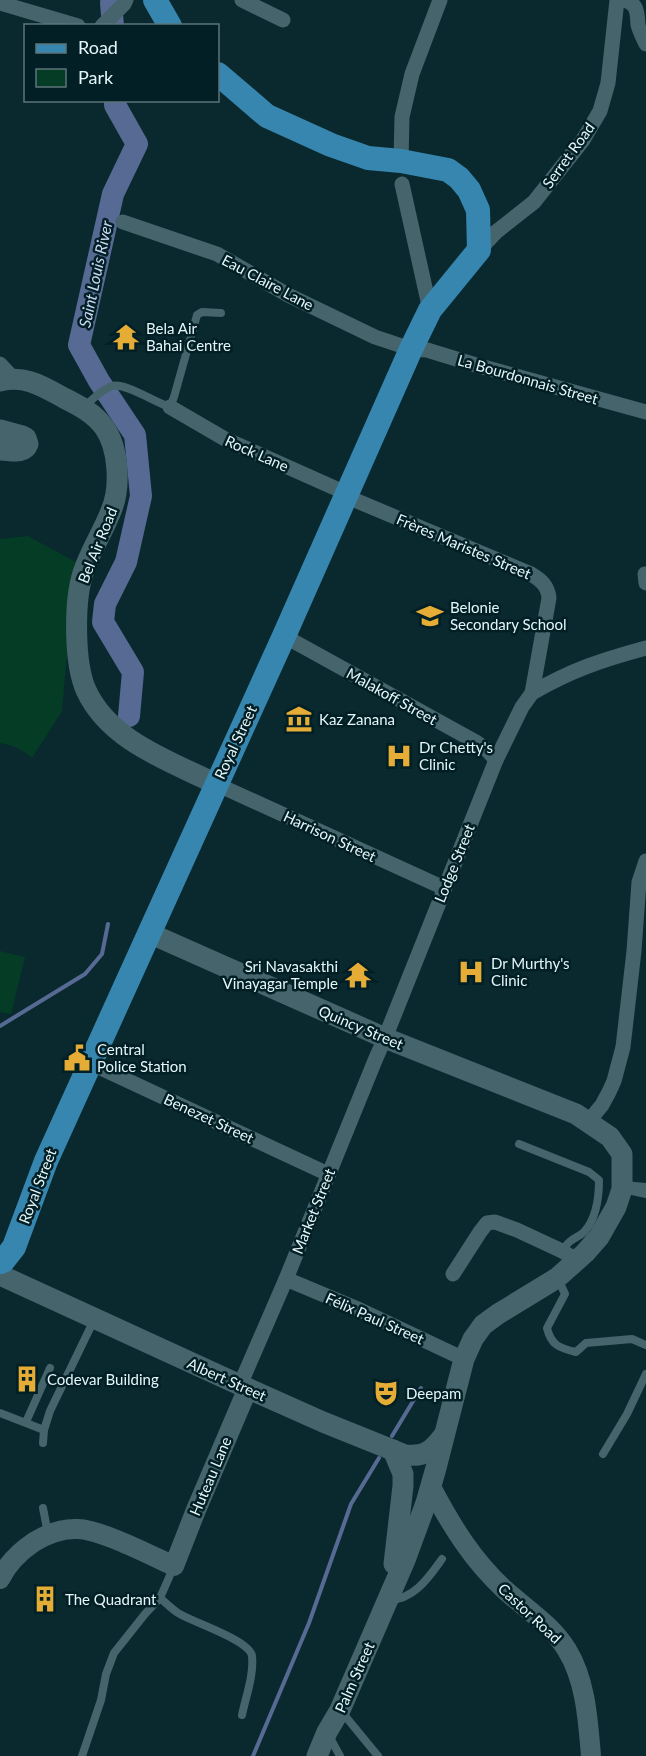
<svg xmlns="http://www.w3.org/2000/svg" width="646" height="1756" font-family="Lato,sans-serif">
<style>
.green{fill:#043c26}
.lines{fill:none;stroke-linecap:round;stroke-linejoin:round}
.stream{stroke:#576a93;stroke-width:4}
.river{stroke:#576a93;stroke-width:22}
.service{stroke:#45646b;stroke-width:8}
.minor{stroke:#45646b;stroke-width:15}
.tertiary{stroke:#45646b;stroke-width:20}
.secondary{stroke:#45646b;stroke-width:21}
.primary{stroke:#3786af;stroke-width:24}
.labels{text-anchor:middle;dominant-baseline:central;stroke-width:5;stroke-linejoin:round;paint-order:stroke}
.street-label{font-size:15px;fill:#e5f6f9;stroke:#011f25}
.poi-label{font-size:15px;fill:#e5f6f9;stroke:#011f25;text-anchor:start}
.water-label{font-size:16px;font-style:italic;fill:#cbd8f3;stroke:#011f25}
</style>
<rect width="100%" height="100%" fill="#0a292f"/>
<!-- green -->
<g class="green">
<path d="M 28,536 L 81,565 L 66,664 L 62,711 L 32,758 C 25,751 10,744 0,743 L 0,539 Z"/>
<path d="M 0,951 L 25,957 L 11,1014 L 0,1012 Z"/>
</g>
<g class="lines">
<!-- stream -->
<g class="stream">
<path d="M 0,1026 L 85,974 L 102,954 L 108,924"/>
<path d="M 392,1436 L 421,1388"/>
<path d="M 253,1756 L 309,1623 L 351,1504 L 379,1458"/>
</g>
<!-- river -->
<g class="river">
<path d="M 112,0 L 111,3 L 113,26"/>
<path d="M 115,100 L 115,105 L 137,144 L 113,194 L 79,345 L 99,381 L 135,435 L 141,496 L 126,562 L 105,604 L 103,622 L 133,672 L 129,716"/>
</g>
<!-- service -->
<g class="service">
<path d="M 85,406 C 93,399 102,389 112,386 C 124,382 156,403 170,407 L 174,397 L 197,315 L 202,312 L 221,313"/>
<path d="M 519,1144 L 589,1172 L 599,1180 C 599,1197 596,1219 584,1232 C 580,1236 576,1237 572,1240 C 568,1242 565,1247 562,1251"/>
<path d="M 624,1185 L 646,1187"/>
<path d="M 623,1189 L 646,1194"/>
<path d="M 558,1279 L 565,1294 L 547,1328 C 551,1345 559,1348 576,1352 L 586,1343 L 632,1339 L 646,1345"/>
<path d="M 0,1413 L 44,1430"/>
<path d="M 26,1422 L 50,1368"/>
<path d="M 43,1443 L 44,1430 L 50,1411 L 94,1320"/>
<path d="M 603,1454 L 627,1414 L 646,1374"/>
<path d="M 43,1508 L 48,1534"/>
<path d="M 160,1598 C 166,1603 172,1609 178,1613 C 192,1622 250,1640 252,1656 C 254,1675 246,1696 242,1715"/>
<path d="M 389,1600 C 414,1600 429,1577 442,1559"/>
<path d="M 341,1711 L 378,1756"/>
<path d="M 329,1736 L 340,1756"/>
<path d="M 82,1756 L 101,1700 L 106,1674 L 114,1653 L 145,1614 L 160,1598 L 174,1566"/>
</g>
<!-- minor -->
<g class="minor">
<path d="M 242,0 L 283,20"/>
<path d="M 624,0 C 638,4 637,12 638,25 C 640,32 643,38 646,44"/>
<path d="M 0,3 L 78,26"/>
<path d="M 102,26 L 124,4 L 126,0"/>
<path d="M 401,161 L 402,117 L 412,74 L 440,0"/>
<path d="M 402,184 L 430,310"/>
<path d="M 123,222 L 217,254 L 288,295 L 375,337 L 411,349 L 427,350 L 476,365 L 646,412"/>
<path d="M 479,250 L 496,232 L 534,202 L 583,140 L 600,111 L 608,83 L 617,0"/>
<path d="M 0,364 L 13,378"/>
<path d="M 170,407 L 225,439 L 346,493"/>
<path d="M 645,574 L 646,583"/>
<path d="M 284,636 L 476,742 L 488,751 L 496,760"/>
<path d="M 532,693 C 571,670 602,660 646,648"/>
<path d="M 216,784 L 444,888"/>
<path d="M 90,1063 L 328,1174"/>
<path d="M 588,1122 L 602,1105 L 609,1092 L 614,1081 L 623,1047 L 634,951 L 639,882 L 646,861"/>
<path d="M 453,1274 L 480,1232 L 487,1223 L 495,1222 L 517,1230 L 562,1251 L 570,1256 L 575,1262"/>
<path d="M 286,1279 L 360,1310 L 464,1359"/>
<path d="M 240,1385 L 286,1279 L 376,1058 L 385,1038 L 496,760 L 522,707 L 532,693 L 549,598 C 548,586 541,580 531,574 L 345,496"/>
</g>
<!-- tertiary -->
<g class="tertiary">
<path d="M 431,1487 C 451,1525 473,1561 505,1590 C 526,1609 552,1625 567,1650 C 586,1681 588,1721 591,1756"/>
<path d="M 0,1579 C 8,1563 19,1552 34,1542 C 47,1534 62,1528 78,1529 C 102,1530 150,1555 174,1566 L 196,1510 L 248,1388"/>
</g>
<!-- secondary -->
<g class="secondary">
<path d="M 0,381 C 26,375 42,386 64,398 C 78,405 94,413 104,427 C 119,448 121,488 111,511 C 103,532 90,551 83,573 C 74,601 74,663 86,690 C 109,741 170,761 216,784"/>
<path d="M 0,430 L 22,436 L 26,438 L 28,444 C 24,455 10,450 0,450"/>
<path d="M 149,933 L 385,1038 L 576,1114 L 610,1137 L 622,1154 L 622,1189 L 616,1207 L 599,1237 L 585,1253 L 557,1278 L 498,1314 L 483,1325 L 473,1339 L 464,1359 L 436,1468 L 426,1503 L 405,1560 L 340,1710 L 327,1732 L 317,1756"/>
<path d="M 0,1275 L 240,1385 L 323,1422 L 405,1455 C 425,1457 432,1451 444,1435"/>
<path d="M 393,1450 L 403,1474 L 403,1486 L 394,1564"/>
</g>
<!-- primary -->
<g class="primary">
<path d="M 155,0 L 170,26"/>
<path d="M 0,1262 L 3,1261 L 14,1247 L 46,1161 L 284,636 L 411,349 L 430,310 L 479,250 L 478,210 L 469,190 L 459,178 L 448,170 L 401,161 L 368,158 L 331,145 L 267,116 L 218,74"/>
</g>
</g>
<!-- icons -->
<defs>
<g id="temple-bare" transform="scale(2.07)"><path d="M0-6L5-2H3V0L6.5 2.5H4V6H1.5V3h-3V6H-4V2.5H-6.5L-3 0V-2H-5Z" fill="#e5ad35" stroke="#011f25" stroke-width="2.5" paint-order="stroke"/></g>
<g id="school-bare" transform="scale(2.07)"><path d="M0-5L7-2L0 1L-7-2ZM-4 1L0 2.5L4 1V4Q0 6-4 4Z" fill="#e5ad35" stroke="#011f25" stroke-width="2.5" paint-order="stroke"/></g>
<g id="museum-bare" transform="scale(2.07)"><path d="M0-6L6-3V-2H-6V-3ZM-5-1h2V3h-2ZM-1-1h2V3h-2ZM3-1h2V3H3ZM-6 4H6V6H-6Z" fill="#e5ad35" stroke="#011f25" stroke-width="2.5" paint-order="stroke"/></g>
<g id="hospital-bare" transform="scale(2.07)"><path d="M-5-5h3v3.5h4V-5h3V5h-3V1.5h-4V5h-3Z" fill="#e5ad35" stroke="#011f25" stroke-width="2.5" paint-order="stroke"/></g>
<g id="civic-bare" transform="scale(2.07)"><path d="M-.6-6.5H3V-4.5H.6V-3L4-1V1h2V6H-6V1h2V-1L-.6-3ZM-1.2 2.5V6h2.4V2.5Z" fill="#e5ad35" stroke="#011f25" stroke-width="2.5" paint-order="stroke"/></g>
<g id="building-bare" transform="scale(2.07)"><path d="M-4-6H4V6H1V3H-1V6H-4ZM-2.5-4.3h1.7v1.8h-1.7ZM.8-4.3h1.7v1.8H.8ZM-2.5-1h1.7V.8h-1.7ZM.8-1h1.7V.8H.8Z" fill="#e5ad35" stroke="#011f25" stroke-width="2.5" paint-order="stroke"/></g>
<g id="theatre-bare" transform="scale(2.07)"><path d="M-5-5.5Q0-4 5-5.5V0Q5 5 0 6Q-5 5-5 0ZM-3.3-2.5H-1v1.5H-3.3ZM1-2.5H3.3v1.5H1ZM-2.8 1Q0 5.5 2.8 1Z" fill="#e5ad35" stroke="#011f25" stroke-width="2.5" paint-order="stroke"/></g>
</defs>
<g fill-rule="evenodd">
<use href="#temple-bare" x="126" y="337"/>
<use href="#school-bare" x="430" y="616"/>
<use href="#museum-bare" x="299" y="719"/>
<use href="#hospital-bare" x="399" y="756"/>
<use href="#hospital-bare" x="471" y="972"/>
<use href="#temple-bare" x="358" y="975"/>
<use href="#civic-bare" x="77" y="1058"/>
<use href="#building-bare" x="27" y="1379"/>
<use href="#theatre-bare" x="386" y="1393"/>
<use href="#building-bare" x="45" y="1599"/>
</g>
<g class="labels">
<!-- street labels -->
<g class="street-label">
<text transform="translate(568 155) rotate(-54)">Serret Road</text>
<text transform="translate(268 282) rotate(28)">Eau Claire Lane</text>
<text transform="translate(528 379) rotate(16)">La Bourdonnais Street</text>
<text transform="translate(257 453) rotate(24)">Rock Lane</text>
<text transform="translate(97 545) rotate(-68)">Bel Air Road</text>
<text transform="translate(464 546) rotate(23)">Frères Maristes Street</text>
<text transform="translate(392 696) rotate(29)">Malakoff Street</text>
<text transform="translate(235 742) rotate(-65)">Royal Street</text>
<text transform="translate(330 836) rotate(25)">Harrison Street</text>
<text transform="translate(454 863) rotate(-68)">Lodge Street</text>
<text transform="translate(361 1027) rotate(23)">Quincy Street</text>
<text transform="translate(209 1118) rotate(25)">Benezet Street</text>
<text transform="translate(37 1186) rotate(-69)">Royal Street</text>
<text transform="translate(313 1211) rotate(-68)">Market Street</text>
<text transform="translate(375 1318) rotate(24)">Félix Paul Street</text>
<text transform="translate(227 1379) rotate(24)">Albert Street</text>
<text transform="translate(210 1476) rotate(-67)">Huteau Lane</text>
<text transform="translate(530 1613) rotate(43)">Castor Road</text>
<text transform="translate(354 1677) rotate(-66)">Palm Street</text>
</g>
<!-- poi labels -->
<g class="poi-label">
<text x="146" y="328">Bela Air<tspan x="146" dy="17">Bahai Centre</tspan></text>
<text x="450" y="607">Belonie<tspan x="450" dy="17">Secondary School</tspan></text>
<text x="319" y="719">Kaz Zanana</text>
<text x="419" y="747">Dr Chetty's<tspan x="419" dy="17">Clinic</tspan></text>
<text x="491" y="963">Dr Murthy's<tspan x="491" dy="17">Clinic</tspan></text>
<text x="338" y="966" text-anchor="end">Sri Navasakthi<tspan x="338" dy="17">Vinayagar Temple</tspan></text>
<text x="97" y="1049">Central<tspan x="97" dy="17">Police Station</tspan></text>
<text x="47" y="1379">Codevar Building</text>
<text x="406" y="1393">Deepam</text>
<text x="65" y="1599">The Quadrant</text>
</g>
<!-- water labels -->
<g class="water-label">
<text transform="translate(95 274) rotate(-78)">Saint Louis River</text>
</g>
</g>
<!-- legend -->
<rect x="24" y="24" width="195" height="78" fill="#011f25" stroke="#5c757a" stroke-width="1.5"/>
<rect x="36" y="44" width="30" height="9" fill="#3786af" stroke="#5c757a" stroke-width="1.5"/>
<text x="78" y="54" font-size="18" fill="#e5f6f9">Road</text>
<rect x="36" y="69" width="30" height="18" fill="#043c26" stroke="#5c757a" stroke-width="1.5"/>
<text x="78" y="84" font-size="18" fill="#e5f6f9">Park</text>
</svg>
